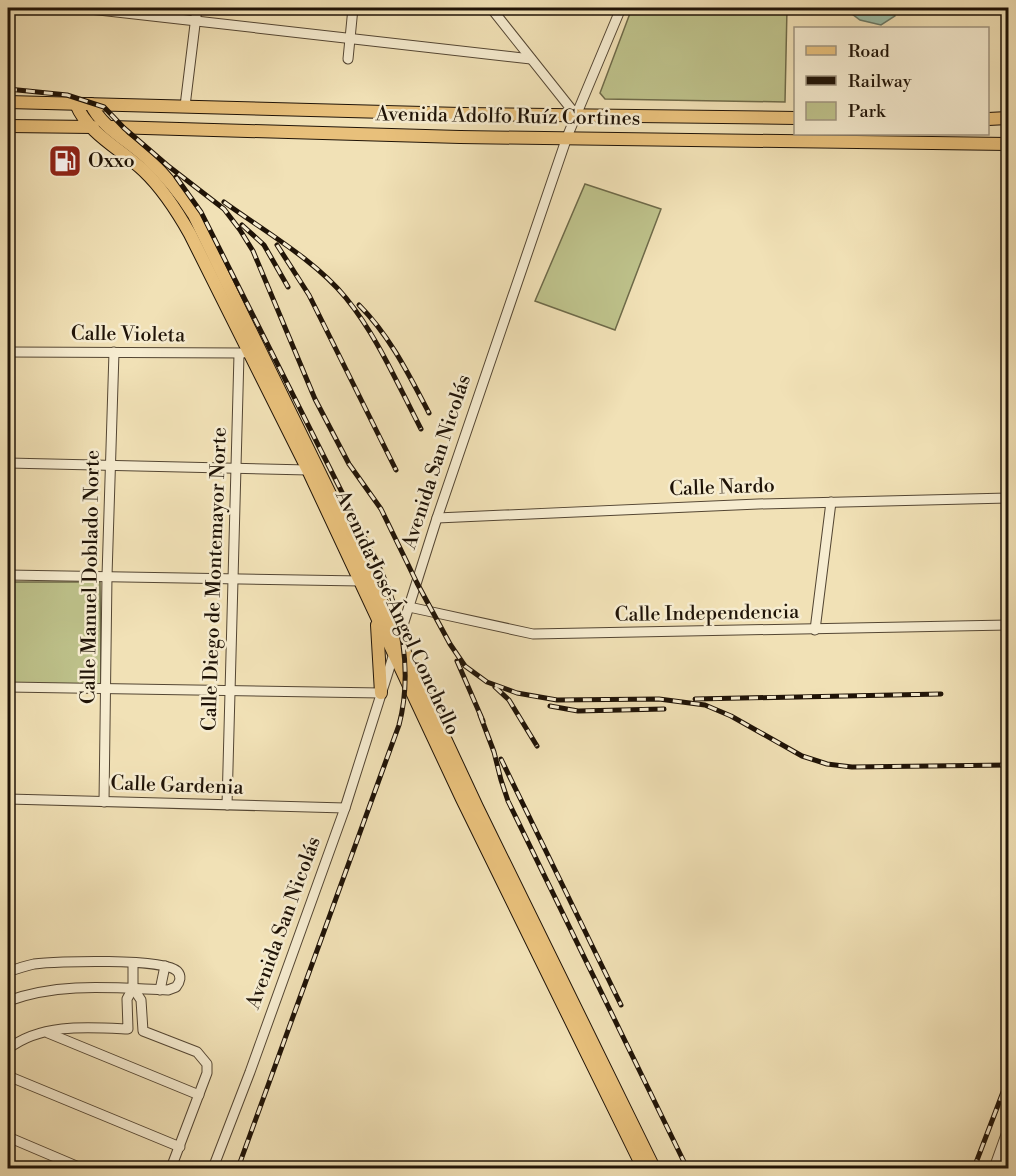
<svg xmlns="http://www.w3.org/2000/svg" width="1016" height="1176" font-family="'Libre Bodoni',serif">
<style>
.green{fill:#bec28b;stroke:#6e6a49;stroke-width:1.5}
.water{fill:#9cbea8;stroke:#6a7a68;stroke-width:1.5}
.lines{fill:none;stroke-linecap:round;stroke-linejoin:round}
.minor-casing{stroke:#544633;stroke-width:11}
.major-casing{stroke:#1f1307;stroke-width:14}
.minor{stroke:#f6ecd0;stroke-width:9}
.major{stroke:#e8c07b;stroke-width:12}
.rail-casing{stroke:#1f1307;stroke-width:5}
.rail{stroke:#f6ecd0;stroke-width:3;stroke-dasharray:9;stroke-linecap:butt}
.labels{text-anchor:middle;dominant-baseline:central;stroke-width:5;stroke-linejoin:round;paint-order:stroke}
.street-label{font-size:20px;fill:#1f1307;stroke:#f6ecd0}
.poi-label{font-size:20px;fill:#1f1307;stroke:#f6ecd0;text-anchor:start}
</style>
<rect width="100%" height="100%" fill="#f1e1b6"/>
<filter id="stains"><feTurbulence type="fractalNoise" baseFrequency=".00333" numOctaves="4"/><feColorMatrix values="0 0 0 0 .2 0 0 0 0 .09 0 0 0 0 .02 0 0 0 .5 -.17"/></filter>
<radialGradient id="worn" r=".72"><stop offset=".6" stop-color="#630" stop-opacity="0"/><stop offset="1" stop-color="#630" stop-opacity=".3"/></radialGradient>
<!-- green -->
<g class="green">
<path d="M 632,8 L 787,8 L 785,102 L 605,99 L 600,93 Z"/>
<path d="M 585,184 L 661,209 L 615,330 L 535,301 Z"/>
<path d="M 8,582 L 100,582 L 101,685 L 8,684 Z"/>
</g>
<!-- water -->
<path class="water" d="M 844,8 L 893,8 L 895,16 L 881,25 L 860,20 Z"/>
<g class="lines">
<!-- minor casing -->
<g class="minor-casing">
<g id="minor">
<path d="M 81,8 L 531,59"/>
<path d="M 491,8 L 576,115"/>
<path d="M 348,59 L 353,8"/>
<path d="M 185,106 L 197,8"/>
<path d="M 8,352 L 243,353"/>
<path d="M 8,463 L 308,470"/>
<path d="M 437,518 L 758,504 L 1008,498"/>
<path d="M 8,575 L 361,581"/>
<path d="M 409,607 L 533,634 L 1008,625"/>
<path d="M 815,630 L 831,502"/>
<path d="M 8,687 L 381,693"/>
<path d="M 8,799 L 345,808"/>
<path d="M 104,802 L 107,576 L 114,352"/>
<path d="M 227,805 L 239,354"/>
<path d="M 133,963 L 133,988"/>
<path d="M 8,972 C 16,969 25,966 34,964 C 55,961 164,958 177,971 C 182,976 180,982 176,987 L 168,990 C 113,988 60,982 8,1001"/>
<path d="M 133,988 L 141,1000 L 143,1031 L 197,1052 L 207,1064 L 207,1073 L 171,1168"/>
<path d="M 160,990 L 165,966"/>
<path d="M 48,1033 L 199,1095"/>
<path d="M 8,1049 C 41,1023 88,1027 128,1029 L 127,999 L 133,988"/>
<path d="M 8,1076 L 180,1147"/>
<path d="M 8,1137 L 81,1168"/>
<path d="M 213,1168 L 250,1072 L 345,808 L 437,518 L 567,137 L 621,8"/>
<path d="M 994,1168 L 1008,1129"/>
</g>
</g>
<!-- major casing -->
<g class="major-casing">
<g id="major">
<path d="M 8,102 L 461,114 L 796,118"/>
<path d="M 76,104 C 88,134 121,149 144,171 C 163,189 177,211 190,234 L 308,470 L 462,799 L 643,1168"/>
<path d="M 91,104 C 101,127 129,141 147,158 C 165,175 181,194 194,215 L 353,541 L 477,807 L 654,1168"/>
<path d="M 988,119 L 1008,118"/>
<path d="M 8,126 L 93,127"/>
<path d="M 111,127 L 460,137 L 1008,144"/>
<path d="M 377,625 L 381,693"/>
</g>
</g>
<!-- minor -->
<use href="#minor" class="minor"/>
<!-- major -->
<use href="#major" class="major"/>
<!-- rail casing -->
<g class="rail-casing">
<g id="rail">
<path d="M 8,89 L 67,95 L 104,107 L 124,128 L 167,165 L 224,209 L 240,230 L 253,251 L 315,399 L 349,464 L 381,509 L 417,583 L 450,644 L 465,666 L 487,682 L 517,693 L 557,700 L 659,699 L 705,705 L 731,716 L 802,756 L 827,764 L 852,767 L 1008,765"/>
<path d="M 176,177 L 201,212 L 378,564 C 402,614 413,671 399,725 L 238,1168"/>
<path d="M 224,202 C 264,231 315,260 346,298 C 377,336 398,385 421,429"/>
<path d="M 242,225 L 264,245 L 288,287"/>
<path d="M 277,245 L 309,295 L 396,470"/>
<path d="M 359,305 C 390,336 409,375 429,413"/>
<path d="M 457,661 L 483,721"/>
<path d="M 495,687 L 509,700 L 537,746"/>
<path d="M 695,699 L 941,694"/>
<path d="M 550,706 L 578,711 L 664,709"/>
<path d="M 480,715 L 494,752 L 501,780 L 508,801 L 687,1168"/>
<path d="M 501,759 L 621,1005"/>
<path d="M 974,1168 L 1008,1079"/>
</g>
</g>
<!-- rail -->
<use href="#rail" class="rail"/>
</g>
<!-- icons -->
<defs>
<g id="fuel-square" transform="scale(1.725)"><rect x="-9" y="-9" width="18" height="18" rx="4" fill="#8f2418" stroke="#f6ecd0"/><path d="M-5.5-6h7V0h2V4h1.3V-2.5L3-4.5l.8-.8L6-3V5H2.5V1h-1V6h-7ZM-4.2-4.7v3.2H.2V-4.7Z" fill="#fff"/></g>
</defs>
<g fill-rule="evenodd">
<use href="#fuel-square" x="65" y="161"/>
</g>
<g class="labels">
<!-- street labels -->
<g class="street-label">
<text transform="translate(508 117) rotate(1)">Avenida Adolfo Ruíz Cortines</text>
<text transform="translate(128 335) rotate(1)">Calle Violeta</text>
<text transform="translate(437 462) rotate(-72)">Avenida San Nicolás</text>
<text transform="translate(722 488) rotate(-2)">Calle Nardo</text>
<text transform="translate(91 577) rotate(-89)">Calle Manuel Doblado Norte</text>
<text transform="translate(215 579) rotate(-88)">Calle Diego de Montemayor Norte</text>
<text transform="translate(397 613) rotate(65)">Avenida José Ángel Conchello</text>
<text transform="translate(707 614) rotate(-1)">Calle Independencia</text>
<text transform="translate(177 786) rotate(2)">Calle Gardenia</text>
<text transform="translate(284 923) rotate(-70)">Avenida San Nicolás</text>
</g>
<!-- poi labels -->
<g class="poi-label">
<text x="88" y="161">Oxxo</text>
</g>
</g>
<!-- margin -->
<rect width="1016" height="1176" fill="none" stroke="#f1e1b6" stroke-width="30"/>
<rect x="9" y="9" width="998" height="1158" fill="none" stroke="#1f1307" stroke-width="3"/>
<rect x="15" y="15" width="986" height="1146" fill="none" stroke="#1f1307" stroke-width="1.5"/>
<!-- legend -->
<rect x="794" y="27" width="195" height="108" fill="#f6ecd0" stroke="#a09580" stroke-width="1.5"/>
<rect x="806" y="46" width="30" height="9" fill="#e8c07b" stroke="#a09580" stroke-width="1.5"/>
<text x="848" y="57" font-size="18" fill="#1f1307">Road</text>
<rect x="806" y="76" width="30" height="9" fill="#1f1307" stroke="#a09580" stroke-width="1.5"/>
<text x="848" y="87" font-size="18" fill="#1f1307">Railway</text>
<rect x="806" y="102" width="30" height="18" fill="#bec28b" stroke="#a09580" stroke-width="1.5"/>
<text x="848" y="117" font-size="18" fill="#1f1307">Park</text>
<rect width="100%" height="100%" filter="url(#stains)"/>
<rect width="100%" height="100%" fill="url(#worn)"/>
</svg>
